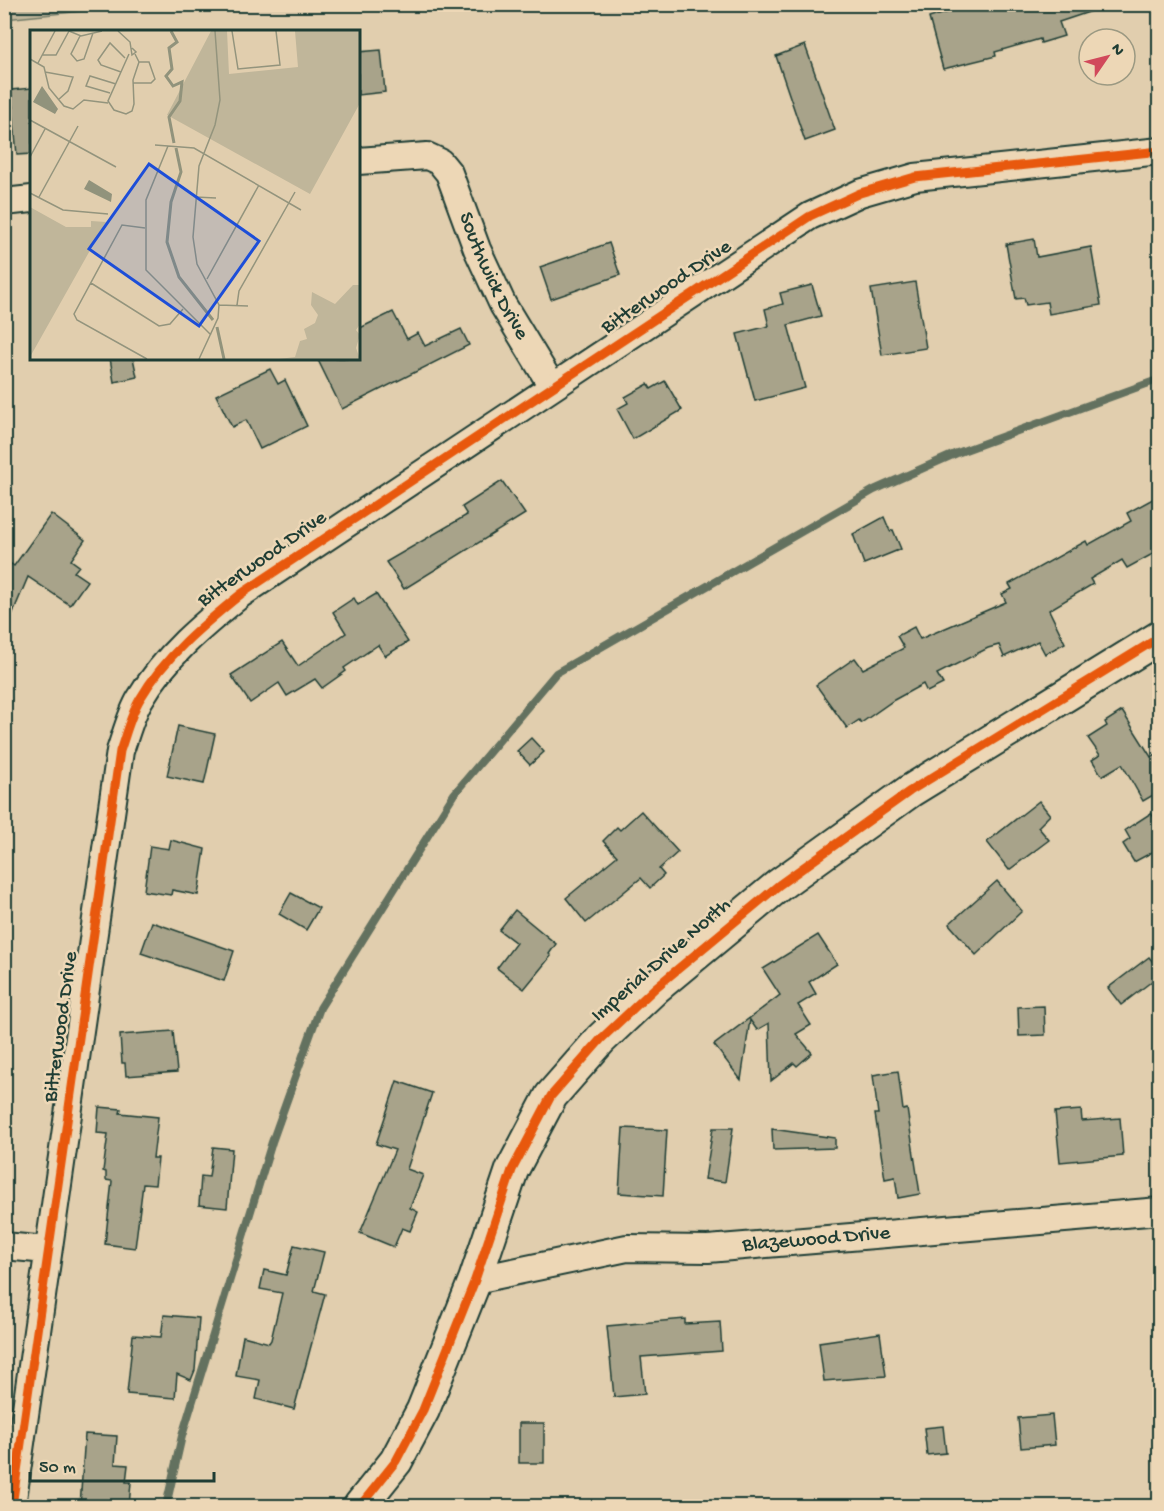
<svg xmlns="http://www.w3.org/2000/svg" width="1164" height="1511" font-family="'Gochi Hand',sans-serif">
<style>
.green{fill:#c0b69a;stroke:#707a67;stroke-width:1.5}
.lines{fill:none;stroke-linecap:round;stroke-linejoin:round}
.stream{stroke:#63715f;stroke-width:8}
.building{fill:#a8a38a;stroke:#1f3d34;stroke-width:1.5}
.minor-casing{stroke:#1f3d34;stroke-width:30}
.tertiary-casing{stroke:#1f3d34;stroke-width:36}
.minor{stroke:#edd7b6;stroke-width:26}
.tertiary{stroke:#edd7b6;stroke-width:32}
.cycleway-casing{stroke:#edd7b6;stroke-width:13}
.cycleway{stroke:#e8590c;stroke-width:9}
.labels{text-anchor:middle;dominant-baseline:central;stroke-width:5;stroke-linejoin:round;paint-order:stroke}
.street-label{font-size:21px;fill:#1f3d34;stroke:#edd7b6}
.inset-river{fill:none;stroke:#91937c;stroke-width:3}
.inset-road{fill:none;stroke:#93947d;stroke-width:1.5}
.view{fill:#1d4ed8;fill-opacity:0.15;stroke:#1d4ed8;stroke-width:3}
.inset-edge{fill:none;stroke:#1f3d34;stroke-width:3}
</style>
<rect width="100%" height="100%" fill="#e1ceae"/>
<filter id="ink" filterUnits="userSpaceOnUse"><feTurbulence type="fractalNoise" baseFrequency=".0167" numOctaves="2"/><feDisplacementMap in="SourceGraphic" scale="12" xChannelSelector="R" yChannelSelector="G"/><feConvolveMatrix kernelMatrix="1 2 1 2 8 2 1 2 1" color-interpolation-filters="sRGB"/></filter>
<g filter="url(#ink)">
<!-- green -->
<path class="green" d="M 5,4 L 141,4 L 141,5 L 5,19 Z"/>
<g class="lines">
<!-- stream -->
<path class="stream" d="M 166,1506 L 182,1436 L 272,1142 L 320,1008 L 454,794 L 556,673 L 874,490 L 957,453 L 1160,379"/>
</g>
<!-- building -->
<g class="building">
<path d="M 975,4 L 1100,4 L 1101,8 L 1059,22 L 1064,36 L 1041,43 L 1040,39 L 995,52 L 996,56 L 943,69 L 929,18 Z"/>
<path d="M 805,45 L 835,130 L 805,141 L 776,56 Z"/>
<path d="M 381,50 L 385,92 L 358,95 L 358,52 Z"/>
<path d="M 32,88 L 32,154 L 17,155 L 11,90 Z"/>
<path d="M 1034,239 L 1037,257 L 1091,247 L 1101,305 L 1049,314 L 1047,302 L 1026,305 L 1024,298 L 1016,299 L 1006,244 Z"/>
<path d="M 609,243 L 620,275 L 551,299 L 540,267 Z"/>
<path d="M 915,282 L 926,348 L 882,355 L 871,289 Z"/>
<path d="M 812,285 L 821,316 L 788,325 L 805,388 L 755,401 L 737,334 L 769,326 L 765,309 L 783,304 L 780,293 Z"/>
<path d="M 393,312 L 407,339 L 418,333 L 425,346 L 461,329 L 469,345 L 342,409 L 317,358 L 358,358 L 358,329 Z"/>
<path d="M 110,358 L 133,358 L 137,377 L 114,382 Z"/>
<path d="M 270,369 L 278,384 L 285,380 L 307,426 L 260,449 L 246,420 L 232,427 L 216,395 Z"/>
<path d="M 665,381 L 682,410 L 633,439 L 617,409 L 628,403 L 625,397 L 648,384 L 651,389 Z"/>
<path d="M 502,481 L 525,514 L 404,589 L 386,562 L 467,515 L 462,507 Z"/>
<path d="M 1160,495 L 1160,550 L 1127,568 L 1122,560 L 1090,579 L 1093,584 L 1049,610 L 1065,643 L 1045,654 L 1038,641 L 1004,657 L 999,645 L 988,648 L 937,674 L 943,684 L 927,692 L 923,684 L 894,700 L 861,723 L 859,720 L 847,728 L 816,685 L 855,658 L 863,669 L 904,648 L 897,636 L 914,627 L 920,639 L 1006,602 L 1002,594 L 1012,589 L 1009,584 L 1086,541 L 1088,545 L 1131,521 L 1127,513 Z"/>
<path d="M 51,514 L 85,540 L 71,560 L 79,566 L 74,572 L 87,581 L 70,605 L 28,577 L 4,634 L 4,559 L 14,566 Z"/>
<path d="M 884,517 L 890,531 L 893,530 L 901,549 L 864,564 L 853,534 Z"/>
<path d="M 376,594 L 408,642 L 385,656 L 378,645 L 344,668 L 346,671 L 322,688 L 315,679 L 287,696 L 279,683 L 250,703 L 231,675 L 282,642 L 298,666 L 346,633 L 333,612 L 354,598 L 358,605 Z"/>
<path d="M 1122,711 L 1151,757 L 1160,752 L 1160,791 L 1143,801 L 1122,764 L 1102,776 L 1092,760 L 1100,755 L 1088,738 L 1107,726 L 1105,722 Z"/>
<path d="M 178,726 L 215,734 L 204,784 L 167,776 Z"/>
<path d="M 531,738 L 544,752 L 530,765 L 517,751 Z"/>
<path d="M 1039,801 L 1050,815 L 1038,827 L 1049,840 L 1009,870 L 987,842 Z"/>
<path d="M 641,811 L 678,852 L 659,869 L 664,875 L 650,888 L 641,878 L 586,923 L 566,898 L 617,856 L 603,841 L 617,827 L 620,830 Z"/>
<path d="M 1151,813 L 1160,826 L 1160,848 L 1134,862 L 1123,844 L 1130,839 L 1125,830 Z"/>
<path d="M 171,840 L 205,849 L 198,895 L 172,890 L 171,895 L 144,891 L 150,846 L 169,849 Z"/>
<path d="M 997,881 L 1022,911 L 976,955 L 949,924 Z"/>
<path d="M 291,893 L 319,908 L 306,930 L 279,914 Z"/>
<path d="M 515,910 L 556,944 L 549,954 L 551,956 L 524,989 L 497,968 L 516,943 L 499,930 Z"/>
<path d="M 152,922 L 234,951 L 224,981 L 141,953 Z"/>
<path d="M 818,935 L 837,964 L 809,982 L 816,994 L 798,1005 L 811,1025 L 796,1034 L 812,1053 L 797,1066 L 794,1063 L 771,1081 L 769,1023 L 757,1030 L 750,1020 L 741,1080 L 714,1045 L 780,995 L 763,969 Z"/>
<path d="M 1149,957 L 1160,971 L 1160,975 L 1121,1005 L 1108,988 Z"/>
<path d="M 1044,1006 L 1045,1035 L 1019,1036 L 1018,1007 Z"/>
<path d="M 173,1031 L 177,1072 L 126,1076 L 125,1063 L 122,1063 L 120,1035 Z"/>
<path d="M 898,1071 L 903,1110 L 907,1109 L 920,1194 L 898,1198 L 895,1177 L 885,1179 L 875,1114 L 878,1114 L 873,1075 Z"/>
<path d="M 397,1081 L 432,1093 L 407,1169 L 423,1175 L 410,1208 L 418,1212 L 410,1231 L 402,1228 L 394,1247 L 360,1233 L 395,1150 L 376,1144 Z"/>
<path d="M 99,1107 L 121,1109 L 120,1113 L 158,1117 L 153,1158 L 158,1158 L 155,1185 L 143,1184 L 135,1248 L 105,1244 L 112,1181 L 106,1180 L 106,1172 L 103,1171 L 108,1134 L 97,1133 Z"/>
<path d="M 1081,1110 L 1082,1121 L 1120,1118 L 1123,1156 L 1060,1162 L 1055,1112 Z"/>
<path d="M 623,1128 L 667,1130 L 663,1196 L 619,1193 Z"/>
<path d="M 713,1128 L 733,1128 L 725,1182 L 705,1179 Z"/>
<path d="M 772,1129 L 835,1138 L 835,1148 L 773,1150 Z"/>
<path d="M 213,1147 L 232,1149 L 227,1208 L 199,1205 L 201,1176 L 209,1177 Z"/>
<path d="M 294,1245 L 324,1252 L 314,1291 L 325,1294 L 294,1409 L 256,1399 L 260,1380 L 236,1376 L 243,1336 L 269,1343 L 271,1340 L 282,1293 L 260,1289 L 264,1270 L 286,1275 Z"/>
<path d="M 164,1315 L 199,1318 L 195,1370 L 191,1380 L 177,1374 L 175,1398 L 127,1394 L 133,1335 L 161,1337 Z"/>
<path d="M 685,1319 L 685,1324 L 720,1322 L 722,1351 L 641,1357 L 645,1394 L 614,1397 L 607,1326 Z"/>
<path d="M 880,1333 L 886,1376 L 824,1381 L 819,1342 Z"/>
<path d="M 1052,1415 L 1055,1445 L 1021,1448 L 1018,1418 Z"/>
<rect x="519" y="1423" width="25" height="40"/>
<path d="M 943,1426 L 946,1453 L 927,1455 L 924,1428 Z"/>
<path d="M 85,1434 L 117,1436 L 115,1464 L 128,1465 L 126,1482 L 131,1482 L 129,1506 L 80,1506 Z"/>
</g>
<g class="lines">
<!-- minor casing -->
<g class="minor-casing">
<g id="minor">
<path id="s1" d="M 358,161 L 427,156 L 440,162 L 449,173 L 477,249 L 503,305 L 552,386"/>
<path d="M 4,202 L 32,199"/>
<path d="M 4,1246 L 47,1250"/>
<path id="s2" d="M 475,1280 L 627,1248 L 708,1249 L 1160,1211"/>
<path d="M 12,1506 L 120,751 C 126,734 131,714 140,699 C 165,656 203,625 241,594 L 810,216 L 860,193 L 915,177 L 1160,151"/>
</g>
</g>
<!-- tertiary casing -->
<g class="tertiary-casing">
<path id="tertiary" d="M 360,1506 L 396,1461 L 423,1410 L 475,1280 L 512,1170 L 551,1096 L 601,1039 L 655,988 L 779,885 L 910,791 L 1160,637"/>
</g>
<!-- minor -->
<use href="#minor" class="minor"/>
<!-- tertiary -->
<use href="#tertiary" class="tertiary"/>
<!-- cycleway casing -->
<g class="cycleway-casing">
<g id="cycleway">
<path d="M 12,1506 L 120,751 C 126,734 131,714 140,699 C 165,656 203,625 241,594 L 810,216 L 860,193 L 915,177 L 1160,151"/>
<path d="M 360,1506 L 396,1461 L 423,1410 L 475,1280 L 512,1170 L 551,1096 L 601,1039 L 655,988 L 779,885 L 910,791 L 1160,637"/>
</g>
</g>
<!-- cycleway -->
<use href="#cycleway" class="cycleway"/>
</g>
</g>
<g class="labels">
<!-- street labels -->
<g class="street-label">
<text stroke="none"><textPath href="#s1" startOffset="210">Southwick Drive</textPath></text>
<text transform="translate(667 288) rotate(-34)">Bitterwood Drive</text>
<text transform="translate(263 560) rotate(-35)">Bitterwood Drive</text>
<text transform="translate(662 961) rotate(-41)">Imperial Drive North</text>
<text transform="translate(62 1027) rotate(-82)">Bitterwood Drive</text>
<text stroke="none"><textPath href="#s2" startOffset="345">Blazewood Drive</textPath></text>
</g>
</g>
<!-- overview -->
<g transform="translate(30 30)">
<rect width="330" height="330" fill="#e1ceae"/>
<path d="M 181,1 L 197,1 L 199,44 L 268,37 L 265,1 L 330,1 L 330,73 L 280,164 L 137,85 ZM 0,177 L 36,197 L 61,197 L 61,191 L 76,192 L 0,327 ZM 323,255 L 330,255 L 330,294 L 326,300 L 330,305 L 326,318 L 330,329 L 249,329 L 265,327 L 270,311 L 277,309 L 274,299 L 285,293 L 288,285 L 281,275 L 282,262 L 305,274 Z" fill="#c0b69a"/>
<path d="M 12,56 L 28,79 L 25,84 L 3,72 ZM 59,150 L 82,164 L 81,172 L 54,159 Z" fill="#91937c"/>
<path class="inset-river" d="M 141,1 L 147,12 L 139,18 L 142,39 L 136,46 L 143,56 L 152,52 L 150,71 L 139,87 L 144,113M 146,118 L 151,142 L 141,172 L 137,212 L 149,247 L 183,290M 187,297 L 194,329"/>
<path class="inset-road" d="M 39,1 L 51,6 L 72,1M 88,1 L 100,12 L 102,25 L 106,22 L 102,18M 202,1 L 208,39 L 250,35 L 246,1M 50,6 L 41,24 L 47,31 L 54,29 L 63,3M 99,24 L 78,71 L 84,80 L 96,84 L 102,81 L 104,74 L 103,50 L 109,32 L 105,24M 12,25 L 26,25 L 39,1M 0,29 L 14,37 L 19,58 L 34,76 L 43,79 L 54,70 L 78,73M 8,33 L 25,1M 15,42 L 43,47 L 38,61 L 28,70M 91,42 L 71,35 L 68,30 L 80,13 L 95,28M 103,53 L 121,53 L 125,49 L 119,32 L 109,32M 80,63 L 56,56 L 60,46 L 86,54M 0,90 L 86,137M 125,115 L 164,118 L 271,180M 138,116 L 116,170 L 116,240 L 181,305M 0,127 L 15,99M 0,163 L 33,180 L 78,184M 9,167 L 48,96M 165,167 L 186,168M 115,198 L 92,195 L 44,284 L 47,290 L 117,329M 177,249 L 229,155M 61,253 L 129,296 L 140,294 L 153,279M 189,275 L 218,276M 207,275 L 209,261 L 265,162M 169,329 L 188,288 L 189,275 L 167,234 L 163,207 L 169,136 L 185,95 L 190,70 L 185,1"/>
<path class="view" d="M 119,134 L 229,211 L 169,296 L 59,219 Z"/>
<rect width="330" height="330" class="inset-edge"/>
</g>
<!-- margin -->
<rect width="1164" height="1511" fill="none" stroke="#edd7b6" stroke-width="24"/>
<rect x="12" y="12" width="1140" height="1487" fill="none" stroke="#1f3d34" stroke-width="2" filter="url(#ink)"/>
<!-- north arrow -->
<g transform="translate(1107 57) rotate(55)"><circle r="28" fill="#edd7b6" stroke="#9b9982" stroke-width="1.5"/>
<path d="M0-4.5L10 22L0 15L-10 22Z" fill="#d1495b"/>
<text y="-9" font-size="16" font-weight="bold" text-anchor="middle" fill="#1f3d34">N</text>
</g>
<!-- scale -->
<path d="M30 1472v9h184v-9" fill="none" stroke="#1f3d34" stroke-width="3"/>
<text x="39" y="1472" font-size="18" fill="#1f3d34" stroke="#edd7b6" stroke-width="4.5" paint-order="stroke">50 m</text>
</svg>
